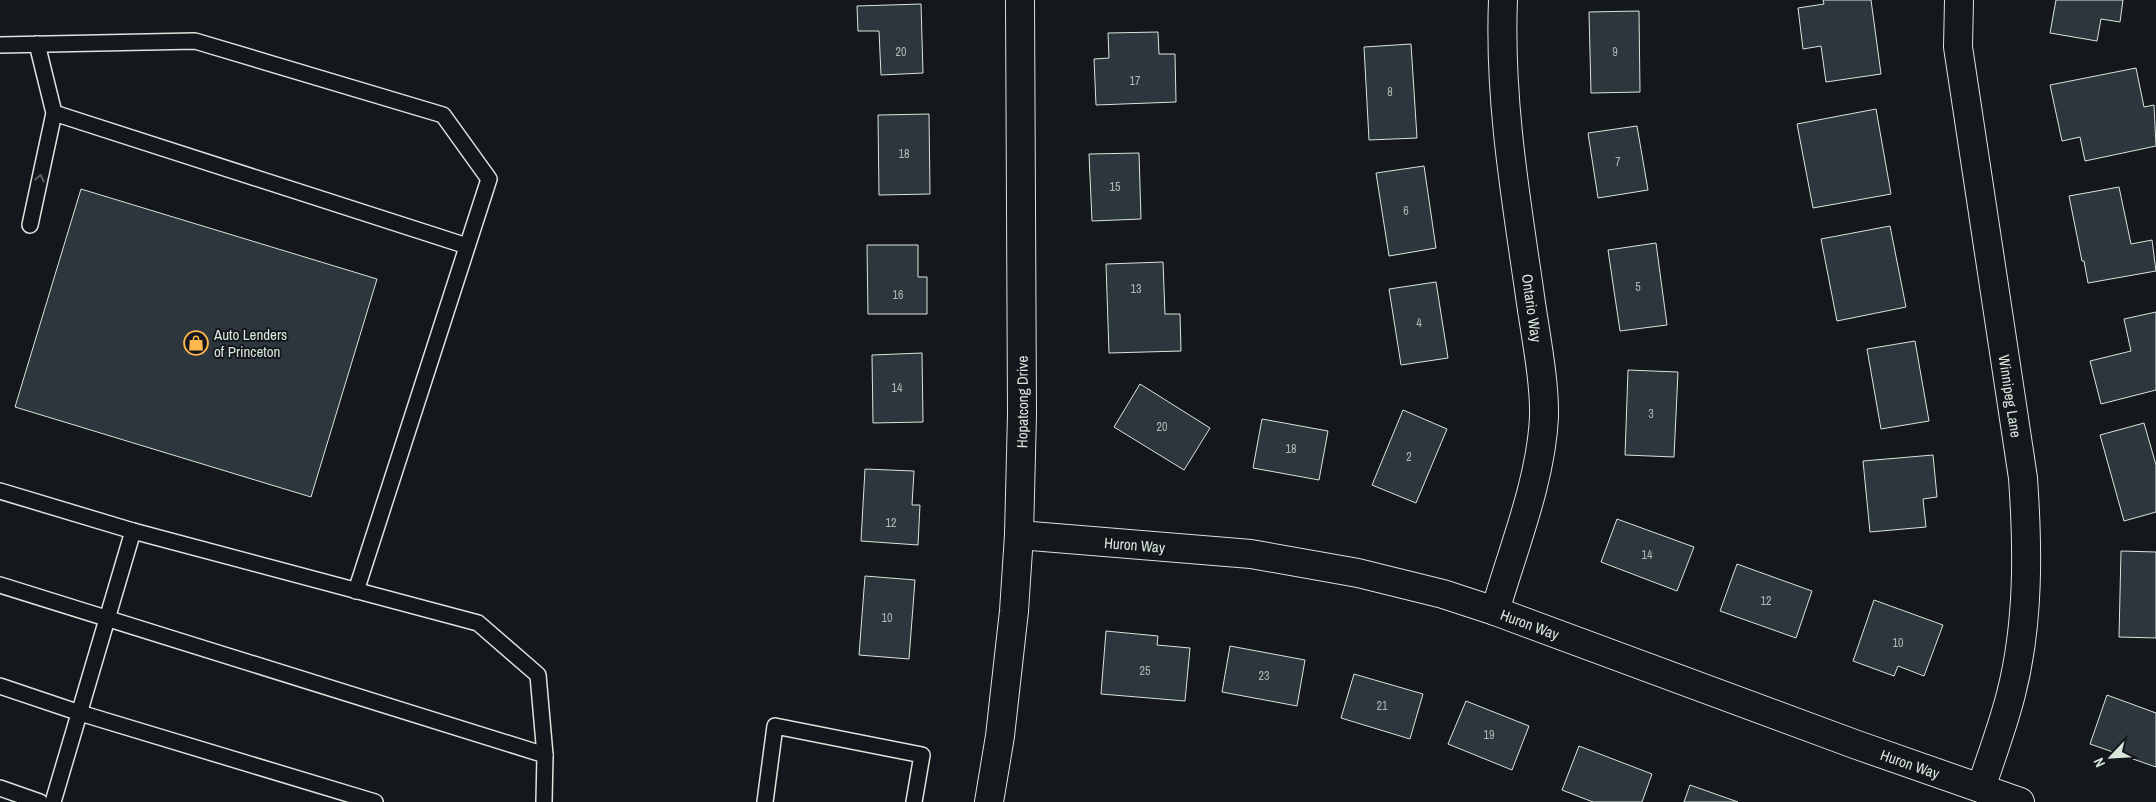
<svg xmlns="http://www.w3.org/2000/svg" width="2156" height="802" font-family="'Archivo Narrow',sans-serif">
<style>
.building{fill:#2c363c;stroke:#d8e6dc}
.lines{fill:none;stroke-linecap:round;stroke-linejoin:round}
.lane-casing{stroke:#d8e6dc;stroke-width:18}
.street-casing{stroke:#d8e6dc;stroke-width:30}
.lane{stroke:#14181c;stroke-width:15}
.street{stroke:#14181c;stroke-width:28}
.oneway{stroke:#59605f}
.labels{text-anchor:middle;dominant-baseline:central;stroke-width:4;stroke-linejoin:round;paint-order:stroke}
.number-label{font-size:12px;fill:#adbab4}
.street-label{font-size:15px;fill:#d8e6dc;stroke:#14181c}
.poi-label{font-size:15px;fill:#d8e6dc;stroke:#14181c;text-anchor:start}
</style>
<rect width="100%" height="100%" fill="#14181c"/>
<!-- building -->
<g class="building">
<path d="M 1823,0 L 1871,0 L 1881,74 L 1826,82 L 1821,46 L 1803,49 L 1798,8 L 1824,4 Z"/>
<path d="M 2056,0 L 2123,0 L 2120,22 L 2101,19 L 2097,41 L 2050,33 Z"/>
<path d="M 921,4 L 923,73 L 881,75 L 879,31 L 858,31 L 857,6 Z"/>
<path d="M 1639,11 L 1640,92 L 1591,93 L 1589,12 Z"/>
<path d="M 1158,32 L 1159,54 L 1175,54 L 1176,102 L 1096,105 L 1094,59 L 1109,58 L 1108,33 Z"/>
<path d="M 1411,44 L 1417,138 L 1369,140 L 1364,47 Z"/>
<path d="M 2136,68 L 2144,107 L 2154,105 L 2156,146 L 2085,161 L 2080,137 L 2062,141 L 2050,85 Z"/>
<path d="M 1876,109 L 1891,194 L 1813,208 L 1797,124 Z"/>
<path d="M 929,114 L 930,194 L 879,195 L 878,115 Z"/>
<path d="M 1637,126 L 1648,190 L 1598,198 L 1588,133 Z"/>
<path d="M 1139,153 L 1141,219 L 1092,221 L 1089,154 Z"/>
<path d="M 1424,166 L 1436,248 L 1389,256 L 1376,173 Z"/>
<path d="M 2119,187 L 2131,244 L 2152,240 L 2156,271 L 2088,283 L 2084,261 L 2082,261 L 2069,196 Z"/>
<path d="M 81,189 L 377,279 L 311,497 L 15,407 Z"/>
<path d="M 1890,226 L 1906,307 L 1837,321 L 1821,239 Z"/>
<path d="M 1656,243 L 1667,325 L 1620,331 L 1608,250 Z"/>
<path d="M 867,245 L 918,245 L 918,277 L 927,277 L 927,314 L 868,314 Z"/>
<path d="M 1163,262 L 1165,314 L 1180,314 L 1181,351 L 1109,353 L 1106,264 Z"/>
<path d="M 1436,282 L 1448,358 L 1401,365 L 1389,289 Z"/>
<path d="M 2156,312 L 2156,390 L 2101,404 L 2090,361 L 2131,351 L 2124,319 Z"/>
<path d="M 1915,341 L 1929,421 L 1881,429 L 1867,349 Z"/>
<path d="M 922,353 L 923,422 L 873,423 L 872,355 Z"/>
<path d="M 1628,370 L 1678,372 L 1674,457 L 1625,455 Z"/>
<path d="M 1140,384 L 1210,428 L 1184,470 L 1114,427 Z"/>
<path d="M 1403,410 L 1447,429 L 1416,503 L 1372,485 Z"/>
<path d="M 1262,419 L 1328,431 L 1319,480 L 1253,468 Z"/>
<path d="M 2144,423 L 2156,465 L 2156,512 L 2124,521 L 2100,435 Z"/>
<path d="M 1933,455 L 1937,497 L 1923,499 L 1926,527 L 1870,532 L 1863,461 Z"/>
<path d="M 865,469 L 914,471 L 912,505 L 920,505 L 918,545 L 861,541 Z"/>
<path d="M 1617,519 L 1694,547 L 1677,591 L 1601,562 Z"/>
<path d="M 2121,551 L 2156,552 L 2156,638 L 2119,637 Z"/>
<path d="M 1737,564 L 1812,591 L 1796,638 L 1720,611 Z"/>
<path d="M 865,576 L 915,580 L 909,659 L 859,655 Z"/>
<path d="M 1874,600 L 1943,625 L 1924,676 L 1898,666 L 1894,676 L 1853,661 Z"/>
<path d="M 1106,631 L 1158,636 L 1157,645 L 1190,648 L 1185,701 L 1101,694 Z"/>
<path d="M 1230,646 L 1305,660 L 1297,706 L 1222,692 Z"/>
<path d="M 1354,674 L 1423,694 L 1410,739 L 1341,718 Z"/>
<path d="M 2107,695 L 2156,713 L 2156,767 L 2090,744 Z"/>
<path d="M 1466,701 L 1529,726 L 1512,770 L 1448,744 Z"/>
<path d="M 1579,746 L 1652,774 L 1642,802 L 1593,802 L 1562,790 Z"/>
<path d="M 1690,785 L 1738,802 L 1684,802 Z"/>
</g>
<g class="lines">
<!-- lane casing -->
<g class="lane-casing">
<g id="lane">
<path d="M 0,45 L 195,41 L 443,115 L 489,179 L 356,591"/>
<path d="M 54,113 L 467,246"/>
<path d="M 30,225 L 54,113 L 37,44"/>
<path d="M 0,491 L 133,531 L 478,623 L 538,675 L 545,755"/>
<path d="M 0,585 L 545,755 L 544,802"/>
<path d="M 0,686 L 80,713 L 375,802"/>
<path d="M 0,788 L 40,802"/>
<path d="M 53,802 L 133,531"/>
<path d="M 765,802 L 775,726 L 922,755 L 914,802"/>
</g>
</g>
<!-- street casing -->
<g class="street-casing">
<g id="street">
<path id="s1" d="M 1959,0 L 1958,47 L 2023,478 C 2028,549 2029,624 2011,694 C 2003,726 1991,757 1981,788"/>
<path id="s2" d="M 1019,535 L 1251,554 L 1358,573 L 1443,594 L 1495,611 L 1857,745 L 2020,802"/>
<path d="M 1495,611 C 1513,549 1541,481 1544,417 C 1545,379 1534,328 1529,289 C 1515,193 1499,98 1503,0"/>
<path id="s3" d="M 989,802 L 1000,736 L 1014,611 L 1019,535 L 1022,414 L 1020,0"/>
</g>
</g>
<!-- lane -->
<use href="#lane" class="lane"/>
<!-- street -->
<use href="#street" class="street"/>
</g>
<!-- one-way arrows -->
<defs><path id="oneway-chevron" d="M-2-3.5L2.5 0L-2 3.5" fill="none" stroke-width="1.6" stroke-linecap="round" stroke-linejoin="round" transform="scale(1.25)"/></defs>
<use class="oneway" href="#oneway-chevron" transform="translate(40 178) rotate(-78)"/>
<!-- icons -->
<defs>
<g id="shop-ring" transform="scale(1.25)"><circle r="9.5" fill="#14181c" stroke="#ffb74d" stroke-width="1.5"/><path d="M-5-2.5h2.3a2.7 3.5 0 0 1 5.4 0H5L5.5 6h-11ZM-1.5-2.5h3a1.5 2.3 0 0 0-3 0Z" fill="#ffb74d"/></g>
</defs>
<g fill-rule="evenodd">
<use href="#shop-ring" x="196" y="343"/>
</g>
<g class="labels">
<!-- number labels -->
<g class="number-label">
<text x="901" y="52">20</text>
<text x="1615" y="52">9</text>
<text x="1135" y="81">17</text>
<text x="1390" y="92">8</text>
<text x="904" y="154">18</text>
<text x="1618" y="162">7</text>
<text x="1115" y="187">15</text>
<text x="1406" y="211">6</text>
<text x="1638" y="287">5</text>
<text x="1136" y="289">13</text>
<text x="898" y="295">16</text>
<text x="1419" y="323">4</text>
<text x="897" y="388">14</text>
<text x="1651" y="414">3</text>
<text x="1162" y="427">20</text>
<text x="1291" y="449">18</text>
<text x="1409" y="457">2</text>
<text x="891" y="523">12</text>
<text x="1647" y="555">14</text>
<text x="1766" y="601">12</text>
<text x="887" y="618">10</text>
<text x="1898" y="643">10</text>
<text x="1145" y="671">25</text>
<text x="1264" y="676">23</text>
<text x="1382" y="706">21</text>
<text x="1489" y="735">19</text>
</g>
<!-- street labels -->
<g class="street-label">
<text transform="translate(1532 308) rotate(82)">Ontario Way</text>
<text stroke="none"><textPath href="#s1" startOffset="400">Winnipeg Lane</textPath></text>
<text stroke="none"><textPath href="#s3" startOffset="402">Hopatcong Drive</textPath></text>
<text stroke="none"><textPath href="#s2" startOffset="116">Huron Way</textPath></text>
<text stroke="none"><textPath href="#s2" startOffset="521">Huron Way</textPath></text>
<text stroke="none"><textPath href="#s2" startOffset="926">Huron Way</textPath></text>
</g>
<!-- poi labels -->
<g class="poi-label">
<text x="214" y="334">Auto Lenders<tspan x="214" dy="17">of Princeton</tspan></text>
</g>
</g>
<!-- north arrow -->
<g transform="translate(2111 757) rotate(245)" stroke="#14181c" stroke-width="4" paint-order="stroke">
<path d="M0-4L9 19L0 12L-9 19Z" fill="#d8e6dc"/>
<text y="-8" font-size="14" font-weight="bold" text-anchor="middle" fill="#d8e6dc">N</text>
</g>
</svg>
